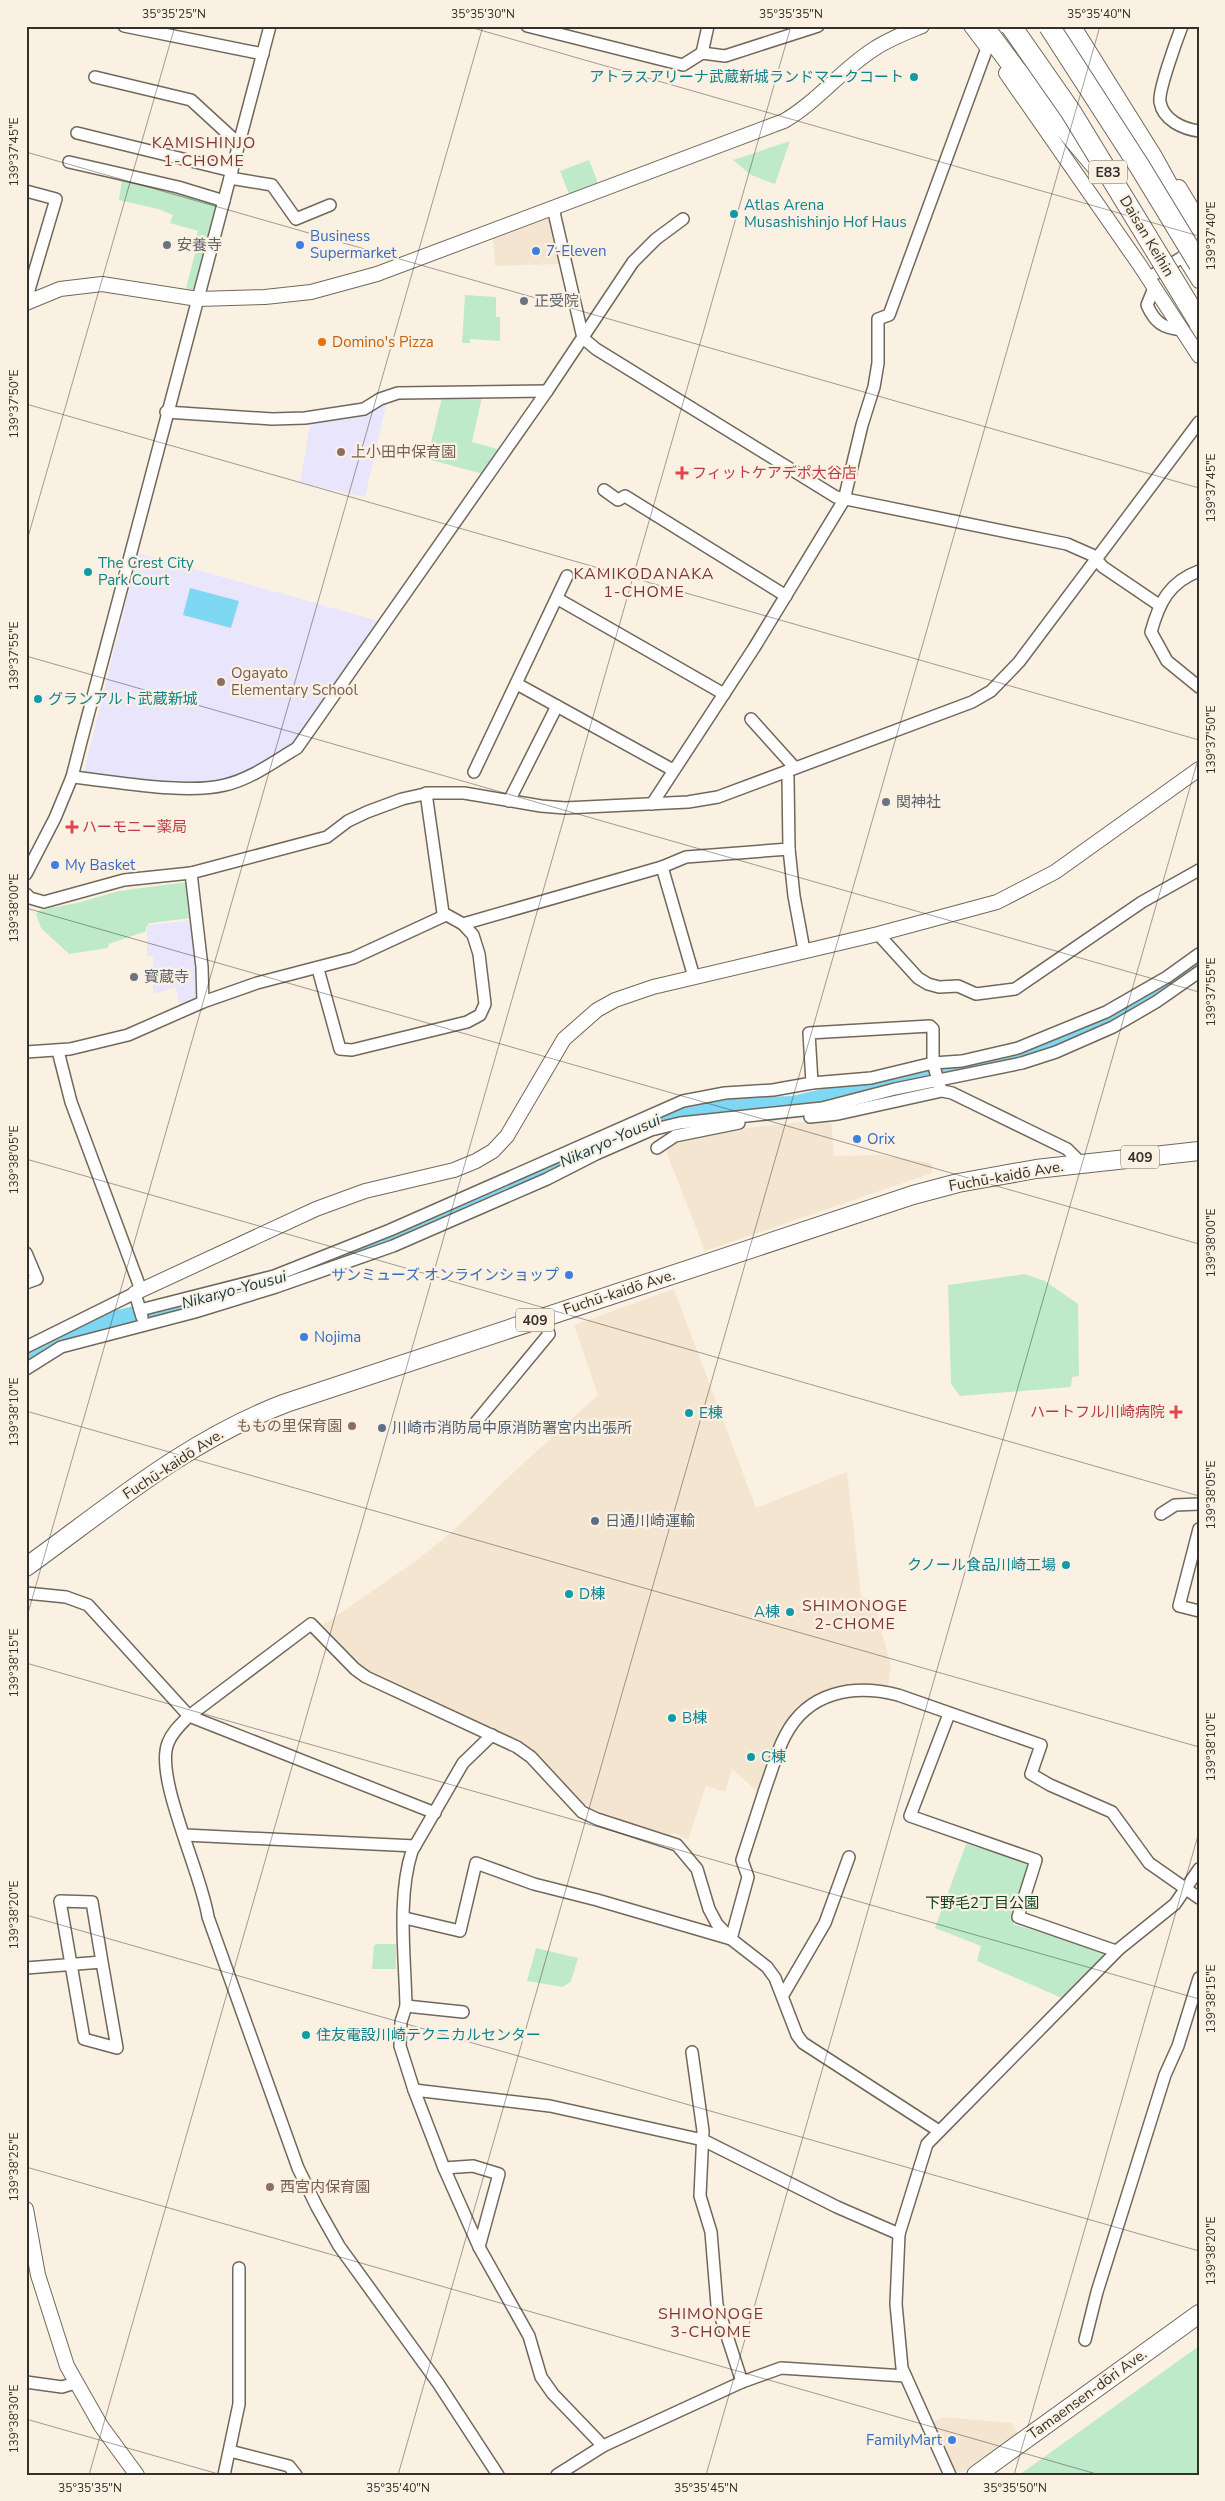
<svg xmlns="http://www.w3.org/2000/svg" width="1225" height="2501" font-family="'Nunito Sans','Noto Sans JP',sans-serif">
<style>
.built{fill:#f4e5d1}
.education{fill:#e9e5fc}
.green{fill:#bfeac9}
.water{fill:#7ed8f4}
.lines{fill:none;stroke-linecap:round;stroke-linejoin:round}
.river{stroke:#7ed8f4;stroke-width:22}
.minor-casing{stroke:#71685c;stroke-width:14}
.tertiary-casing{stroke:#71685c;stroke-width:16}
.primary-casing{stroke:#71685c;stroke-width:20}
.trunk-casing{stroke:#71685c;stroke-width:20}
.motorway-casing{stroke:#71685c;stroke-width:22}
.minor{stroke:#fff;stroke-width:11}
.tertiary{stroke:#fff;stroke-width:14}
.primary{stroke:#fff;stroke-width:18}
.trunk{stroke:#fff;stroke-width:18}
.motorway{stroke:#fff;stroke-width:20}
.motorway-bridge-casing{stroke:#71685c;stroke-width:22;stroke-linecap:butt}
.motorway-bridge{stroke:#fff;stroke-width:20}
.ticks{fill:none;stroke:#34302b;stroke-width:1;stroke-opacity:0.45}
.culture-dot{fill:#0f9aa8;stroke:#fbf1e3;stroke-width:2}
.worship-dot{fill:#6b7280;stroke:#fbf1e3;stroke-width:2}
.shop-dot{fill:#3f7fe0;stroke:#fbf1e3;stroke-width:2}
.food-dot{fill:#e8710a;stroke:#fbf1e3;stroke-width:2}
.education-dot{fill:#8d6e63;stroke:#fbf1e3;stroke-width:2}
.health-dot{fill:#e0444e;stroke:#fbf1e3;stroke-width:2}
.service-dot{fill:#5c6f8a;stroke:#fbf1e3;stroke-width:2}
.labels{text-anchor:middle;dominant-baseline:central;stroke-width:4.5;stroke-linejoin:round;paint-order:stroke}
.shield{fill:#fbf1e3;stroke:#706a62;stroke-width:1}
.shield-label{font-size:14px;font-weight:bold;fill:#34302b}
.culture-label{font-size:15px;fill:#0d838f;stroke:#fbf1e3;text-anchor:start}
.shop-label{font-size:15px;fill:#366cbe;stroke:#fbf1e3;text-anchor:start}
.street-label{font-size:15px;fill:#34302b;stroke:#fbf1e3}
.worship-label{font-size:15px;fill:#5b616d;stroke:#fbf1e3;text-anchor:start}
.food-label{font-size:15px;fill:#c56008;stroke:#fbf1e3;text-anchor:start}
.education-label{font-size:15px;fill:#785e54;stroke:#fbf1e3;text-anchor:start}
.health-label{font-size:15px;fill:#be3a42;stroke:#fbf1e3;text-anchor:start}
.service-label{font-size:15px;fill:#4e5e75;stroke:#fbf1e3;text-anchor:start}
.park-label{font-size:15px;fill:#0f4021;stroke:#fbf1e3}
.neighbourhood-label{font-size:16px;letter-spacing:1px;fill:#7e3637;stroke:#fbf1e3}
.water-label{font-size:16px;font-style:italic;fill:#123c48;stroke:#fbf1e3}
.neatline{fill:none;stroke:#34302b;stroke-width:2}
.ticks-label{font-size:12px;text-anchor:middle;fill:#34302b}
</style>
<rect width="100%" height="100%" fill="#fbf1e3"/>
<!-- built -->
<g class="built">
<path d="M 546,219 L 550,221 L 561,264 L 495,266 L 493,238 Z"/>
<path d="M 831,1119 L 834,1156 L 880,1155 L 932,1163 L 932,1173 L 705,1251 L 666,1151 L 677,1143 L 753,1127 Z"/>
<path d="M 674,1289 L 756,1508 L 847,1472 L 861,1595 L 875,1608 L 891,1666 L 888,1687 L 856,1684 L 840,1687 L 801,1705 L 779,1737 L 759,1793 L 732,1769 L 725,1792 L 706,1786 L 688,1840 L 674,1833 L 669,1836 L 663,1835 L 590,1808 L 567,1789 L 538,1757 L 367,1670 L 323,1625 L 417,1560 L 453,1531 L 515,1471 L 598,1395 L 574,1325 Z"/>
<path d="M 942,2417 L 1012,2423 L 1018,2434 L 963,2472 L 955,2471 L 932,2423 Z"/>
</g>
<!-- education -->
<g class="education">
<path d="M 387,401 L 365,497 L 300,483 L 311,420 Z"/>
<path d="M 138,553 L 378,621 L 295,742 L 267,761 L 227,779 L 205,783 L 184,784 L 84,772 Z"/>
<path d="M 192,920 L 198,996 L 179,1005 L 176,987 L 153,994 L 153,956 L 147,956 L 147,927 L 150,925 Z"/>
</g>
<!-- green -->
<g class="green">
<path d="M 790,141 L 775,184 L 751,175 L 733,160 Z"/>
<path d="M 589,160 L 598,183 L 569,194 L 560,171 Z"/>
<path d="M 122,179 L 217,203 L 196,288 L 192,290 L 186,288 L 198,242 L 195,241 L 198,231 L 170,223 L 173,215 L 158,209 L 119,200 Z"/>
<path d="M 465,295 L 496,297 L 496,317 L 500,317 L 500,341 L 470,339 L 470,343 L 462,343 Z"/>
<path d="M 442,397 L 482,397 L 472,442 L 501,450 L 483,474 L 427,459 Z"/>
<path d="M 187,882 L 191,918 L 150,923 L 146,927 L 146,931 L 109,944 L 108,948 L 69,954 L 41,928 L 36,914 L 40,910 L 77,903 L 119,891 Z"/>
<path d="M 1025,1274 L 1045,1281 L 1078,1304 L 1079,1376 L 1072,1377 L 1071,1387 L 960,1396 L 951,1384 L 948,1285 Z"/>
<path d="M 966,1844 L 1025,1861 L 1030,1870 L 1013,1924 L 1103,1952 L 1103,1960 L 1064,1999 L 977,1961 L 981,1946 L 935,1928 Z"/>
<path d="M 376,1944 L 396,1944 L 396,1969 L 372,1969 L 374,1946 Z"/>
<path d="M 536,1948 L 578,1958 L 571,1981 L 563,1987 L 527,1981 Z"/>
<path d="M 1199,2346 L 1199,2475 L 1019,2475 Z"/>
</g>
<!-- water -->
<path class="water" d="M 190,588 L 239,601 L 231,628 L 183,615 Z"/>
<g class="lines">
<!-- river -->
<path class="river" d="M 26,1357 L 73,1331 L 194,1304 L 274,1282 L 379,1242 L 667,1115 L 691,1110 L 793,1107 L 1028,1053 L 1111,1020 L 1148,999 L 1199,962"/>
<!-- minor casing -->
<g class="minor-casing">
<g id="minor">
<path d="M 124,26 L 263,54"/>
<path d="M 527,26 L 683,65 L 702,53 L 725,56 L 818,26"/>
<path d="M 1182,26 C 1177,39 1158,91 1160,102 C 1163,120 1183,129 1199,131"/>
<path d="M 702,53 L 708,26"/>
<path d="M 95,77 L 191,100 L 239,144"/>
<path d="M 77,133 L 232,171"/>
<path d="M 69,162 L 178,187 L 224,201"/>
<path d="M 230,178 L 272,185 L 296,219 L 330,205"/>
<path d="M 26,191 L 56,199 L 29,290 L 30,302"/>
<path d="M 553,208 L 583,338 L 596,349 L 836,497 L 1067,544 L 1092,555 L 1103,567 L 1159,605"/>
<path d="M 1148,278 L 1191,252"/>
<path d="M 1154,288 L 1147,305 C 1155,323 1163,328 1182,330"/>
<path d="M 166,412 L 272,419 L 305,418 L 364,409 L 380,399 L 398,393 L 547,391"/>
<path d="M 604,490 L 618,500 L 625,496 L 786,596"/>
<path d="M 1199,571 C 1169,582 1159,603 1151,632 L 1167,661 L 1199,687"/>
<path d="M 558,599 L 724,694"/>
<path d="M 517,684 L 673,770"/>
<path d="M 751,719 L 795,768"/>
<path d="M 474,772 L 567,576"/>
<path d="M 72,777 C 114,781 185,795 225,785 C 251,779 275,761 297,748 L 547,391 L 633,262 L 656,239 L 683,219"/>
<path d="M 426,793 L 443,913 L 463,924 L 662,867 L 686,857 L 789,849 L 788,778 L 786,772"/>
<path d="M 509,801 L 557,706"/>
<path d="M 652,804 L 754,648 L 844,500 L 862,425 L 874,387 L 878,363 L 878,319 L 889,315 L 987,48"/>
<path d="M 789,849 L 794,896 L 804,950"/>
<path d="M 662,867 L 694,977"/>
<path d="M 191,873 L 202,967 L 203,1002"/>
<path d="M 26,874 L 55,818 L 72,777 C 136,526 204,276 270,26"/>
<path d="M 26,894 L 30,898 L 44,902 L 124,880 L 191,873 L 327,837 L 348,821 L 367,812 L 402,799 L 429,793 L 464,793 L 541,806 L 565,808 L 688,802 L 718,797 L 972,702 L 991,691 L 1019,662 L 1199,422"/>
<path d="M 878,934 L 918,978 L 928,984 L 939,987 L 958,986 L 976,994 L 1015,989 L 1142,902 L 1199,870"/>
<path d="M 318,969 L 340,1049 L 352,1050 L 467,1022 L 480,1015 L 485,1004 L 479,954 L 473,935 L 463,924"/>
<path d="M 58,1051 L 71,1102 L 141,1290"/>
<path d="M 26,1052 L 70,1049 L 128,1035 L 203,1002 L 257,983 L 353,958 L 446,915"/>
<path d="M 812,1083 L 809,1033 L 930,1026 L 933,1029 L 933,1063 L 940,1087"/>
<path d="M 810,1117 L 838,1114 L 942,1091 L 952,1093 L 1067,1149 L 1081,1163"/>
<path d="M 657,1148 L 675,1136 L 739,1123"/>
<path d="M 26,1253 L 37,1279 L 26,1283"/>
<path d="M 140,1310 L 274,1276 L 390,1230 L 683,1101 L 725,1093 L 773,1090 L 812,1083 L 871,1078 L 933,1063 L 962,1061 L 1018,1048 L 1106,1012 L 1167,977 L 1199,954"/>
<path d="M 26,1347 L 135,1293 L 142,1317"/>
<path d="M 26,1369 L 61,1347 L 195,1312 L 276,1287 L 393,1246 L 547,1179 L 596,1154 L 651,1130 L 680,1123 L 822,1108 L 895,1089 L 1022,1063 L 1056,1052 L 1113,1027 L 1156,1002 L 1199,972"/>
<path d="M 472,1427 L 549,1334 L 543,1318"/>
<path d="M 1161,1514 L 1175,1505 L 1199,1504"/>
<path d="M 1199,1529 L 1179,1606 L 1199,1611"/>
<path d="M 26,1593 L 66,1597 L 88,1605 L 189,1716 L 435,1813"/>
<path d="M 949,1714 L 910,1816 L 1036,1860 L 1018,1917 L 1116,1951"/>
<path d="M 492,1735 L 463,1763 L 412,1851 C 397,1897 405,1957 406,2006 L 401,2022 L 400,2046 L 414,2090 L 444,2168 L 479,2247 L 529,2336 L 541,2377 L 553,2394 L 603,2446"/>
<path d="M 185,1835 L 415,1846"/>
<path d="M 405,1918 L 460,1931 L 476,1863 L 534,1884 L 597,1900 L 731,1939 L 767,1967 L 775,1978 L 797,2035 L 803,2043 L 939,2131"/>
<path d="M 731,1939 L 748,1877 L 742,1860 C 750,1835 758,1811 766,1786 C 772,1770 777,1751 785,1736 C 808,1691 854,1684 898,1695 L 1041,1745 L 1031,1774 L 1050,1785 L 1112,1812 L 1149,1863 L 1199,1898"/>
<path d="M 26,1968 L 102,1962 L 92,1902 L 60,1901 L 84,2039 L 117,2048 L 102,1962"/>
<path d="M 783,1995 L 825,1923 L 849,1857"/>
<path d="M 406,2006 L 463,2012"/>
<path d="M 692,2052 L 703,2131 L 700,2196 L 711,2232 L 717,2305 L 742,2382"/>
<path d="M 414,2090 L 550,2106 L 703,2140 L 837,2207 L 899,2234"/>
<path d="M 444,2168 L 473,2166 L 499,2174 L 479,2247"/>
<path d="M 1085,2340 L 1097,2292 L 1165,2075 L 1178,2046 L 1199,1978"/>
<path d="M 26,2382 L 62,2387 L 75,2383"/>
<path d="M 230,2451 L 289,2466 L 296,2475"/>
<path d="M 224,2475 L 239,2404 L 239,2268"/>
<path d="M 498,2475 L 438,2383 L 339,2246 L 317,2207 L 298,2168 L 208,1917 C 202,1874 154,1777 168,1743 C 172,1732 181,1724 189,1716 L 311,1624 L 355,1669 L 366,1677 L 517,1747 L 531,1757 L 582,1812 L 597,1819 L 677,1845 L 697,1869 L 709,1909 L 717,1924 L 731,1939"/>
<path d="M 557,2475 L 603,2446 L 742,2382 L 781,2368 L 905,2376"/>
<path d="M 950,2475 L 902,2368 L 896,2304 L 899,2234 L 927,2144 L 1119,1949 L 1175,1904 L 1199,1869"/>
</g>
</g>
<!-- tertiary casing -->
<g class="tertiary-casing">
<g id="tertiary">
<path d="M 971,26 L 986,46"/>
<path d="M 1006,73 L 1139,264 L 1199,356"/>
<path d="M 1179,187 L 1199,220"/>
<path d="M 1184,257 L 1199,281"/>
<path d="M 26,303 L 60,289 L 102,284 L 198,299 L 265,297 L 311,292 L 377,274 L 784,121 C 817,102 841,70 874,49 C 889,39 905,33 922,26"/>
<path d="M 135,1293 L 316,1209 L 365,1191 L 454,1170 L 476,1161 L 493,1151 L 507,1136 L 564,1039 L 597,1010 L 615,1000 L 653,987 L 878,934 L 997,902 L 1055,872 L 1199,769"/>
<path d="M 26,2209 L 38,2275 L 67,2366 L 101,2426 L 137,2475"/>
</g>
</g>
<!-- primary casing -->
<g class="primary-casing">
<path id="primary" d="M 976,2475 L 1199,2314"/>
</g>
<!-- trunk casing -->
<g class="trunk-casing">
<path id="trunk" d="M 26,1567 C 109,1507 189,1439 286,1403 L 913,1195 L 958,1183 L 1036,1169 L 1199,1151"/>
</g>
<!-- motorway casing -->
<g class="motorway-casing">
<g id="motorway">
<path d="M 983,26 L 1015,69 L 1100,170"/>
<path d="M 1070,26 L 1152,157 L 1199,242"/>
</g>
</g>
<!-- minor -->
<use href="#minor" class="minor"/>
<!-- tertiary -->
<use href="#tertiary" class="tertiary"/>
<!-- primary -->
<use href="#primary" class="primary"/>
<!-- trunk -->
<use href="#trunk" class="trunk"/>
<!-- motorway -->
<use href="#motorway" class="motorway"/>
<!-- motorway-bridge casing -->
<g class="motorway-bridge-casing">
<g id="motorway-bridge">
<path d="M 1011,26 L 1071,112 L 1199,322"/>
<path d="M 1049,26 L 1140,167 L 1199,264"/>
</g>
</g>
<!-- motorway-bridge -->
<use href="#motorway-bridge" class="motorway-bridge"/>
</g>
<!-- ticks -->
<path class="ticks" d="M 466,26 L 1199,236M 26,152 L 1199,488M 26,404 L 1199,740M 26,544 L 175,26M 26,656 L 1199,992M 26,908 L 1199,1244M 26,1159 L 1199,1496M 26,1411 L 1199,1747M 26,1620 L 483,26M 26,1663 L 1199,1999M 26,1915 L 1199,2251M 26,2167 L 1100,2475M 26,2419 L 222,2475M 89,2475 L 791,26M 398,2475 L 1100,26M 706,2475 L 1199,756M 1014,2475 L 1199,1832"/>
<!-- markers -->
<g class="culture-dot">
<circle cx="914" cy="77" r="5"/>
<circle cx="734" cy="214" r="5"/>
<circle cx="88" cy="572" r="5"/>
<circle cx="38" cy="699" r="5"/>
<circle cx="689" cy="1413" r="5"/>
<circle cx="1066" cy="1565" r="5"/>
<circle cx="569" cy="1594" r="5"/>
<circle cx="790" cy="1612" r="5"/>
<circle cx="672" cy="1718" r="5"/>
<circle cx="751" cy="1757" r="5"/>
<circle cx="306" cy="2035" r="5"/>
</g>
<g class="worship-dot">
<circle cx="167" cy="245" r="5"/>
<circle cx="524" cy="301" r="5"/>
<circle cx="886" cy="802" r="5"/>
<circle cx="134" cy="977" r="5"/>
</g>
<g class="shop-dot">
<circle cx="300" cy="245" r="5"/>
<circle cx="536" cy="251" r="5"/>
<circle cx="55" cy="865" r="5"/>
<circle cx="857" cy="1139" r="5"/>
<circle cx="569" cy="1275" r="5"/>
<circle cx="304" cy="1337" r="5"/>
<circle cx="952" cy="2440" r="5"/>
</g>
<circle class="food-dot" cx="322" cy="342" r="5"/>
<g class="education-dot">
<circle cx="341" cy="452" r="5"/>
<circle cx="221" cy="682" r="5"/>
<circle cx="352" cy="1426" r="5"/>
<circle cx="270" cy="2187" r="5"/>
</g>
<g class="health-dot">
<path d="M679.5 465.5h5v5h5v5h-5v5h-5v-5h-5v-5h5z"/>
<path d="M69.5 819.5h5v5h5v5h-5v5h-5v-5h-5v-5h5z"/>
<path d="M1173.5 1404.5h5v5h5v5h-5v5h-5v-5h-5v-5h5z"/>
</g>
<g class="service-dot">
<circle cx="382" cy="1428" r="5"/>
<circle cx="595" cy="1521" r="5"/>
</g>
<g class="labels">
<!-- shield labels -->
<g class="shield">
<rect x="1089" y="160.5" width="38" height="23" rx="4"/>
<rect x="1121" y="1145.5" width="38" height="23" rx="4"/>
<rect x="516" y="1308.5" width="38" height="23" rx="4"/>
</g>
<g class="shield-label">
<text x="1108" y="172">E83</text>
<text x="1140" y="1157">409</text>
<text x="535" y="1320">409</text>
</g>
<!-- culture labels -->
<g class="culture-label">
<text x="904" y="77" text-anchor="end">アトラスアリーナ武蔵新城ランドマークコート</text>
<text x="744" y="205">Atlas Arena<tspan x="744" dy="17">Musashishinjo Hof Haus</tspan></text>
<text x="98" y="563">The Crest City<tspan x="98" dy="17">Park Court</tspan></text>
<text x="48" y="699">グランアルト武蔵新城</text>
<text x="699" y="1413">E棟</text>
<text x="1056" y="1565" text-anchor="end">クノール食品川崎工場</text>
<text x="579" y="1594">D棟</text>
<text x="780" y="1612" text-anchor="end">A棟</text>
<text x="682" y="1718">B棟</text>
<text x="761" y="1757">C棟</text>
<text x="316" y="2035">住友電設川崎テクニカルセンター</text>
</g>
<!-- shop labels -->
<g class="shop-label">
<text x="310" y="236">Business<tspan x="310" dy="17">Supermarket</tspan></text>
<text x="546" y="251">7-Eleven</text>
<text x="65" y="865">My Basket</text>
<text x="867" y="1139">Orix</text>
<text x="559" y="1275" text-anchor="end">サンミューズ オンラインショップ</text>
<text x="314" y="1337">Nojima</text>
<text x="942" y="2440" text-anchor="end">FamilyMart</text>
</g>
<!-- street labels -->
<g class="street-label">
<text transform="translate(1147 236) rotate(59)">Daisan Keihin</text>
<text transform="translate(1006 1176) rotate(-10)">Fuchū-kaidō Ave.</text>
<text transform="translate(619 1292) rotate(-18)">Fuchū-kaidō Ave.</text>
<text transform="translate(173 1464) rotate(-33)">Fuchū-kaidō Ave.</text>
<text transform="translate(1087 2394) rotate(-36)">Tamaensen-dōri Ave.</text>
</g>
<!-- worship labels -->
<g class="worship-label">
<text x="177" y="245">安養寺</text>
<text x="534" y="301">正受院</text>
<text x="896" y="802">関神社</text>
<text x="144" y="977">寳蔵寺</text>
</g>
<!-- food labels -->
<g class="food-label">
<text x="332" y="342">Domino's Pizza</text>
</g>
<!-- education labels -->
<g class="education-label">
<text x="351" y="452">上小田中保育園</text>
<text x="231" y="673">Ogayato<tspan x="231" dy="17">Elementary School</tspan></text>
<text x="342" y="1426" text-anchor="end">ももの里保育園</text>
<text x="280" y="2187">西宮内保育園</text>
</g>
<!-- health labels -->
<g class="health-label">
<text x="692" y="473">フィットケアデポ大谷店</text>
<text x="82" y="827">ハーモニー薬局</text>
<text x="1165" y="1412" text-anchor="end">ハートフル川崎病院</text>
</g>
<!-- service labels -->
<g class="service-label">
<text x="392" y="1428">川崎市消防局中原消防署宮内出張所</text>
<text x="605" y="1521">日通川崎運輸</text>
</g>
<!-- park labels -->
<g class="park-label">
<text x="982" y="1903">下野毛2丁目公園</text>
</g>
<!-- neighbourhood labels -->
<g class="neighbourhood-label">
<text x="204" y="143">KAMISHINJO<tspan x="204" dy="18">1-CHOME</tspan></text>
<text x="644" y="574">KAMIKODANAKA<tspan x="644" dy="18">1-CHOME</tspan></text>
<text x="855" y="1606">SHIMONOGE<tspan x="855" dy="18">2-CHOME</tspan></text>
<text x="711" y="2314">SHIMONOGE<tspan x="711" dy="18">3-CHOME</tspan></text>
</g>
<!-- water labels -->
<g class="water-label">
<text transform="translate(610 1141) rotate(-24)">Nikaryo-Yousui</text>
<text transform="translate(234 1290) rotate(-15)">Nikaryo-Yousui</text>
</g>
</g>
<!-- border -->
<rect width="1225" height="2501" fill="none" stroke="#fbf1e3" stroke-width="55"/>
<rect x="28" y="28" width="1170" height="2446" class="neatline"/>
<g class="ticks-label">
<text x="174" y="18">35°35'25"N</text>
<text x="483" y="18">35°35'30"N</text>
<text x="791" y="18">35°35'35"N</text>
<text x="1099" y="18">35°35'40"N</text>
<text transform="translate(14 152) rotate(-90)" y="4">139°37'45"E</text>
<text transform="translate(1211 236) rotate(-90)" y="4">139°37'40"E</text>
<text transform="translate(14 404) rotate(-90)" y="4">139°37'50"E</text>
<text transform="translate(1211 488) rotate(-90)" y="4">139°37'45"E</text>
<text transform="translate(14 656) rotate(-90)" y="4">139°37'55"E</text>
<text transform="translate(1211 740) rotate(-90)" y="4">139°37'50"E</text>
<text transform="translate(14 908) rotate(-90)" y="4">139°38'00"E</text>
<text transform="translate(1211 992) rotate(-90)" y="4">139°37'55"E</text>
<text transform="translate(14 1160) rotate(-90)" y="4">139°38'05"E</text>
<text transform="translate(1211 1243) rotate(-90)" y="4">139°38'00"E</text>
<text transform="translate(14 1412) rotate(-90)" y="4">139°38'10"E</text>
<text transform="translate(1211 1495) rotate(-90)" y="4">139°38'05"E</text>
<text transform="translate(14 1663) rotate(-90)" y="4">139°38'15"E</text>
<text transform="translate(1211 1747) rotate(-90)" y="4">139°38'10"E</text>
<text transform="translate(14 1915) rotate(-90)" y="4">139°38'20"E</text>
<text transform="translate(1211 1999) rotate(-90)" y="4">139°38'15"E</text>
<text transform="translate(14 2167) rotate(-90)" y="4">139°38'25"E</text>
<text transform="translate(1211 2251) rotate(-90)" y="4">139°38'20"E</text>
<text transform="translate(14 2419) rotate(-90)" y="4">139°38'30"E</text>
<text x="90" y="2492">35°35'35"N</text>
<text x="398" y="2492">35°35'40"N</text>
<text x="706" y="2492">35°35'45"N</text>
<text x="1015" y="2492">35°35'50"N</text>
</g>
</svg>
